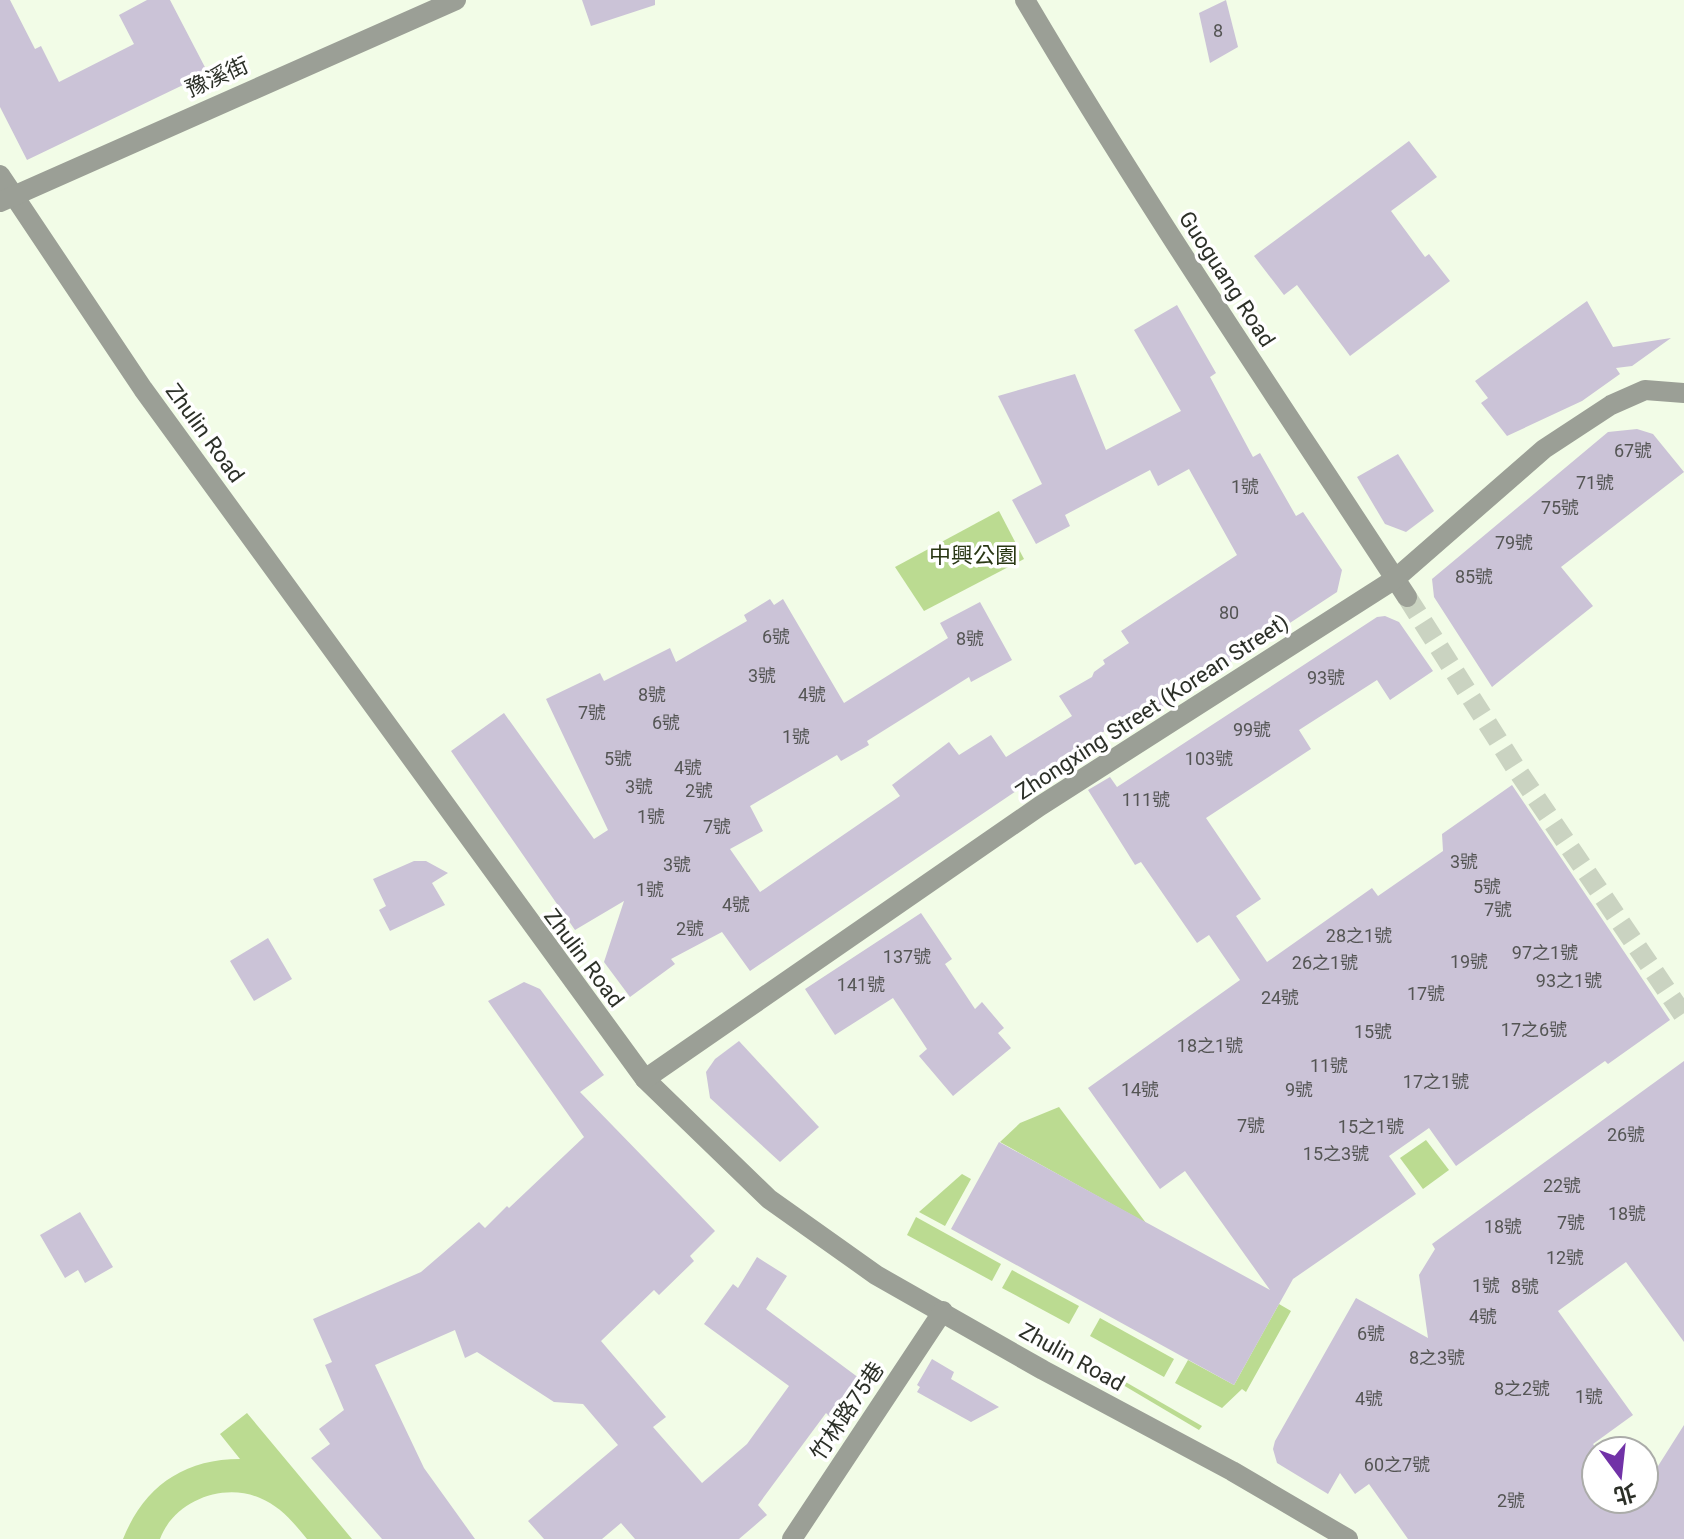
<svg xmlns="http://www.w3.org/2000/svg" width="1684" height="1539" font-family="Roboto,'Noto Sans TC',sans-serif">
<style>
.green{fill:#bbdb91}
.building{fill:#cbc3d7}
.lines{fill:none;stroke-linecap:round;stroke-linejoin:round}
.street-tunnel{stroke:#cad3c1;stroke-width:20;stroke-dasharray:20 10;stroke-linecap:butt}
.street{stroke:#9b9f96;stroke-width:20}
.labels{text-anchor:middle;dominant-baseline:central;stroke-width:7;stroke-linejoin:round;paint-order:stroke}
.number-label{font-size:18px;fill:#545554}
.street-label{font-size:22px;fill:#2c3028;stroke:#fff}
.park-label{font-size:22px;fill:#293714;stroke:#fff}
</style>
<rect width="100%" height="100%" fill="#f2fce7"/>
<!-- green -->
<g class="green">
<path d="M 999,511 L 1024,559 L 924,611 L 895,567 Z"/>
<path d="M 1059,1107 L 1146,1223 L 1000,1142 L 1020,1123 Z"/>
<path d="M 1426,1140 L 1449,1170 L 1423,1189 L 1400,1158 Z"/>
<path d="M 962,1174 L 971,1179 L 945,1226 L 919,1212 Z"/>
<path d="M 916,1217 L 1001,1264 L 992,1281 L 907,1235 Z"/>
<path d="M 1012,1270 L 1079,1306 L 1069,1324 L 1002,1288 Z"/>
<path d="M 1279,1304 L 1291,1311 L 1246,1392 L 1242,1389 L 1222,1408 L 1175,1383 L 1188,1360 L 1234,1385 Z"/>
<path d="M 1100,1318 L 1174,1359 L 1164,1377 L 1090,1336 Z"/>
<path d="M 1103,1369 L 1202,1426 L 1199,1430 L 1101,1372 Z"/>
<path d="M 247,1413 L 352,1539 L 307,1539 C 294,1523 280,1506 260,1498 C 223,1482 174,1501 160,1539 L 123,1539 C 144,1487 183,1459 240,1459 L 220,1434 Z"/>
</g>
<!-- building -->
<g class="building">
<path d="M 0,0 L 10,0 L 35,49 L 41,46 L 59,82 L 134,44 L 119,15 L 147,0 L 170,0 L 208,73 L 27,160 L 0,107 Z"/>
<path d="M 582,0 L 655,0 L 655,5 L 591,26 Z"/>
<path d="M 1226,0 L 1238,47 L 1210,63 L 1199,13 Z"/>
<path d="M 1409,141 L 1437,177 L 1391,211 L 1425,257 L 1429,254 L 1450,281 L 1350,356 L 1297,285 L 1284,295 L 1254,256 Z"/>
<path d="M 1587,301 L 1613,347 L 1671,338 L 1632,366 L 1616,368 L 1620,374 L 1582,401 L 1507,436 L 1481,403 L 1488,398 L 1475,381 Z"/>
<path d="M 1177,305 L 1216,373 L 1210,377 L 1253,457 L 1260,453 L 1296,516 L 1303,512 L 1342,570 L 1337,592 L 1141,721 L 1134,712 L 1088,742 L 1096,755 L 1041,789 L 1034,779 L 750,971 L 722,932 L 671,959 L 675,964 L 630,997 L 604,962 L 624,901 L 575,930 L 451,751 L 504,713 L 594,839 L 608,830 L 546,699 L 600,673 L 604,681 L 670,648 L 676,662 L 747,621 L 744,615 L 770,599 L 774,605 L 783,599 L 844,703 L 948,638 L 940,623 L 980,602 L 1012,660 L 971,682 L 969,677 L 867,741 L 869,745 L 841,761 L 837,755 L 750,806 L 763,831 L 730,849 L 760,892 L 900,796 L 892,785 L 949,742 L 959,755 L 991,735 L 1006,757 L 1072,716 L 1059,696 L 1092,677 L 1094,672 L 1105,664 L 1103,660 L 1129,643 L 1121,631 L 1237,555 L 1189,469 L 1158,486 L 1150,470 L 1065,515 L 1070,526 L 1036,544 L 1012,500 L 1042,484 L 998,396 L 1075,374 L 1106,450 L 1181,411 L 1134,330 Z"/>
<path d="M 1637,429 L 1653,434 L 1684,472 L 1561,567 L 1593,606 L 1492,687 L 1434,597 L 1432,579 L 1608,432 Z"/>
<path d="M 1398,454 L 1434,511 L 1406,532 L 1385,524 L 1357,477 Z"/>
<path d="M 1385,616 L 1399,622 L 1433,671 L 1390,700 L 1377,680 L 1299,730 L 1311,749 L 1206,818 L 1261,899 L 1236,916 L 1267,962 L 1372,888 L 1378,896 L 1443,851 L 1442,834 L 1512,785 L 1670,1020 L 1608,1064 L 1605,1061 L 1456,1166 L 1429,1128 L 1389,1156 L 1416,1194 L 1293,1279 L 1234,1385 L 951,1229 L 999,1142 L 1270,1290 L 1185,1171 L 1160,1189 L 1088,1088 L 1240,980 L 1209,935 L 1197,943 L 1141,862 L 1135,865 L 1088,790 L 1110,777 L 1117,787 L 1377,617 Z"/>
<path d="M 414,861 L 426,861 L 448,873 L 432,883 L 445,905 L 390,931 L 379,910 L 386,906 L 373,879 Z"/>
<path d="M 921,913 L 952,959 L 945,964 L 975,1009 L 982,1002 L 1004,1028 L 998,1033 L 1011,1048 L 953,1096 L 919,1056 L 927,1049 L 893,998 L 835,1035 L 805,989 Z"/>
<path d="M 268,938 L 292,979 L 254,1001 L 230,961 Z"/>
<path d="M 524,982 L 540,989 L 604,1075 L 580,1092 L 715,1231 L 690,1256 L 694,1261 L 659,1295 L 654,1290 L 601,1341 L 666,1417 L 653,1427 L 702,1483 L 747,1444 L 789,1386 L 704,1324 L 733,1284 L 738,1288 L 757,1257 L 787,1276 L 766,1309 L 859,1378 L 830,1417 L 826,1413 L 758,1505 L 767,1515 L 739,1539 L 635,1539 L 621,1523 L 602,1539 L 544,1539 L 528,1521 L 618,1445 L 583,1404 L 554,1402 L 477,1352 L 465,1358 L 455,1330 L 375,1365 L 424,1468 L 475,1539 L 382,1539 L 311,1458 L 330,1444 L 319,1429 L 344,1410 L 325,1365 L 332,1362 L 313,1319 L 421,1272 L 479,1222 L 485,1228 L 507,1206 L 509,1208 L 584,1137 L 488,1001 Z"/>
<path d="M 739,1041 L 819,1127 L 780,1162 L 710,1098 L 706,1072 L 715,1059 Z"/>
<path d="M 1684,1061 L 1684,1342 L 1626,1262 L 1558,1311 L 1633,1415 L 1593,1444 L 1596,1448 L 1596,1499 L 1644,1499 L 1644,1469 L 1653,1474 L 1684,1425 L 1684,1539 L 1408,1539 L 1369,1484 L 1355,1494 L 1340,1473 L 1328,1494 L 1277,1463 L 1273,1449 L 1275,1441 L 1356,1298 L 1428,1338 L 1419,1275 L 1435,1249 L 1432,1244 Z"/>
<path d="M 80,1212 L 113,1267 L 85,1283 L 78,1270 L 65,1278 L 40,1235 Z"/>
<path d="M 932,1359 L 954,1372 L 951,1379 L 999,1407 L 971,1422 L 917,1392 L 920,1387 L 917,1385 Z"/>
</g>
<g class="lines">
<!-- street-tunnel -->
<path class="street-tunnel" d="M 1407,597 L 1515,767 L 1684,1016"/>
<!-- street -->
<g class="street">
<path d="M 1025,0 C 1145,204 1278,399 1407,597"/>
<path d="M 0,175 L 143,389 L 645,1079 L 769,1199 L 876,1275 L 1043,1370 L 1232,1471 L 1348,1539"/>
<path d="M 0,202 L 456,0"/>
<path d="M 645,1079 L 1040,806 L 1395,579 L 1544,449 L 1611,405 L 1645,390 L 1684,393"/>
<path d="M 792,1539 L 943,1311"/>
</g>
</g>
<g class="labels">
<!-- number labels -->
<g class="number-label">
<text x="1218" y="30">8</text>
<text x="1633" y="450">67號</text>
<text x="1595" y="482">71號</text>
<text x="1245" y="486">1號</text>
<text x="1560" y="507">75號</text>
<text x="1514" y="542">79號</text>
<text x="1474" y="576">85號</text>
<text x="1229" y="612">80</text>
<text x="776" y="636">6號</text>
<text x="970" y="638">8號</text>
<text x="762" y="675">3號</text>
<text x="1326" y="677">93號</text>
<text x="652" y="694">8號</text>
<text x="812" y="694">4號</text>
<text x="592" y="712">7號</text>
<text x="666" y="722">6號</text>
<text x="1252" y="729">99號</text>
<text x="796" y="736">1號</text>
<text x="618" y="758">5號</text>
<text x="1209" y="758">103號</text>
<text x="688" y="767">4號</text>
<text x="639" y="786">3號</text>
<text x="699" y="790">2號</text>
<text x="1146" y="799">111號</text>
<text x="651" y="816">1號</text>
<text x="717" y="826">7號</text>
<text x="1464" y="861">3號</text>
<text x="677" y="864">3號</text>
<text x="1487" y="886">5號</text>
<text x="650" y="889">1號</text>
<text x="736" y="904">4號</text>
<text x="1498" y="909">7號</text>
<text x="690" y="928">2號</text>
<text x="1359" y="935">28之1號</text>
<text x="1545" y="952">97之1號</text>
<text x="907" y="956">137號</text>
<text x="1469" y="961">19號</text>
<text x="1325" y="962">26之1號</text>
<text x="1569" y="980">93之1號</text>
<text x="861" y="984">141號</text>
<text x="1426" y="993">17號</text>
<text x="1280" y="997">24號</text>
<text x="1534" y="1029">17之6號</text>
<text x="1373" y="1031">15號</text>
<text x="1210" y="1045">18之1號</text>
<text x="1329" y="1065">11號</text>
<text x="1436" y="1081">17之1號</text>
<text x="1140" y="1089">14號</text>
<text x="1299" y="1089">9號</text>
<text x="1251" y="1125">7號</text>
<text x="1371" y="1126">15之1號</text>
<text x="1626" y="1134">26號</text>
<text x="1336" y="1153">15之3號</text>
<text x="1562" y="1185">22號</text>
<text x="1627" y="1213">18號</text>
<text x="1571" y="1222">7號</text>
<text x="1503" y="1226">18號</text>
<text x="1565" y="1257">12號</text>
<text x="1486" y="1285">1號</text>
<text x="1525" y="1286">8號</text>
<text x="1483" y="1316">4號</text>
<text x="1371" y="1333">6號</text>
<text x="1437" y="1357">8之3號</text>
<text x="1522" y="1388">8之2號</text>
<text x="1589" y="1396">1號</text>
<text x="1369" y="1398">4號</text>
<text x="1397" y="1464">60之7號</text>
<text x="1511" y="1500">2號</text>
</g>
<!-- street labels -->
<g class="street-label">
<text transform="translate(217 77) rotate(-24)">豫溪街</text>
<text transform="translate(1227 279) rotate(57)">Guoguang Road</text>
<text transform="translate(205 433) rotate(54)">Zhulin Road</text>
<text transform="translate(1152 707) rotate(-33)">Zhongxing Street (Korean Street)</text>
<text transform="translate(584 958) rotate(53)">Zhulin Road</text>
<text transform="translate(1072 1357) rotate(29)">Zhulin Road</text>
<text transform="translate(847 1411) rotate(-56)">竹林路75巷</text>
</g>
<!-- park labels -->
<g class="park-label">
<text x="973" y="555">中興公園</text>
</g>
</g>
<!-- north arrow -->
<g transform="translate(1620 1475) rotate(165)"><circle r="38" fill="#ffffff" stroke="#abaca9" stroke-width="2"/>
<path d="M0-6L14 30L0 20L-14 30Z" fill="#7132a7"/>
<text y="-12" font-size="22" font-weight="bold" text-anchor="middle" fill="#2c3028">北</text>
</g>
</svg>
